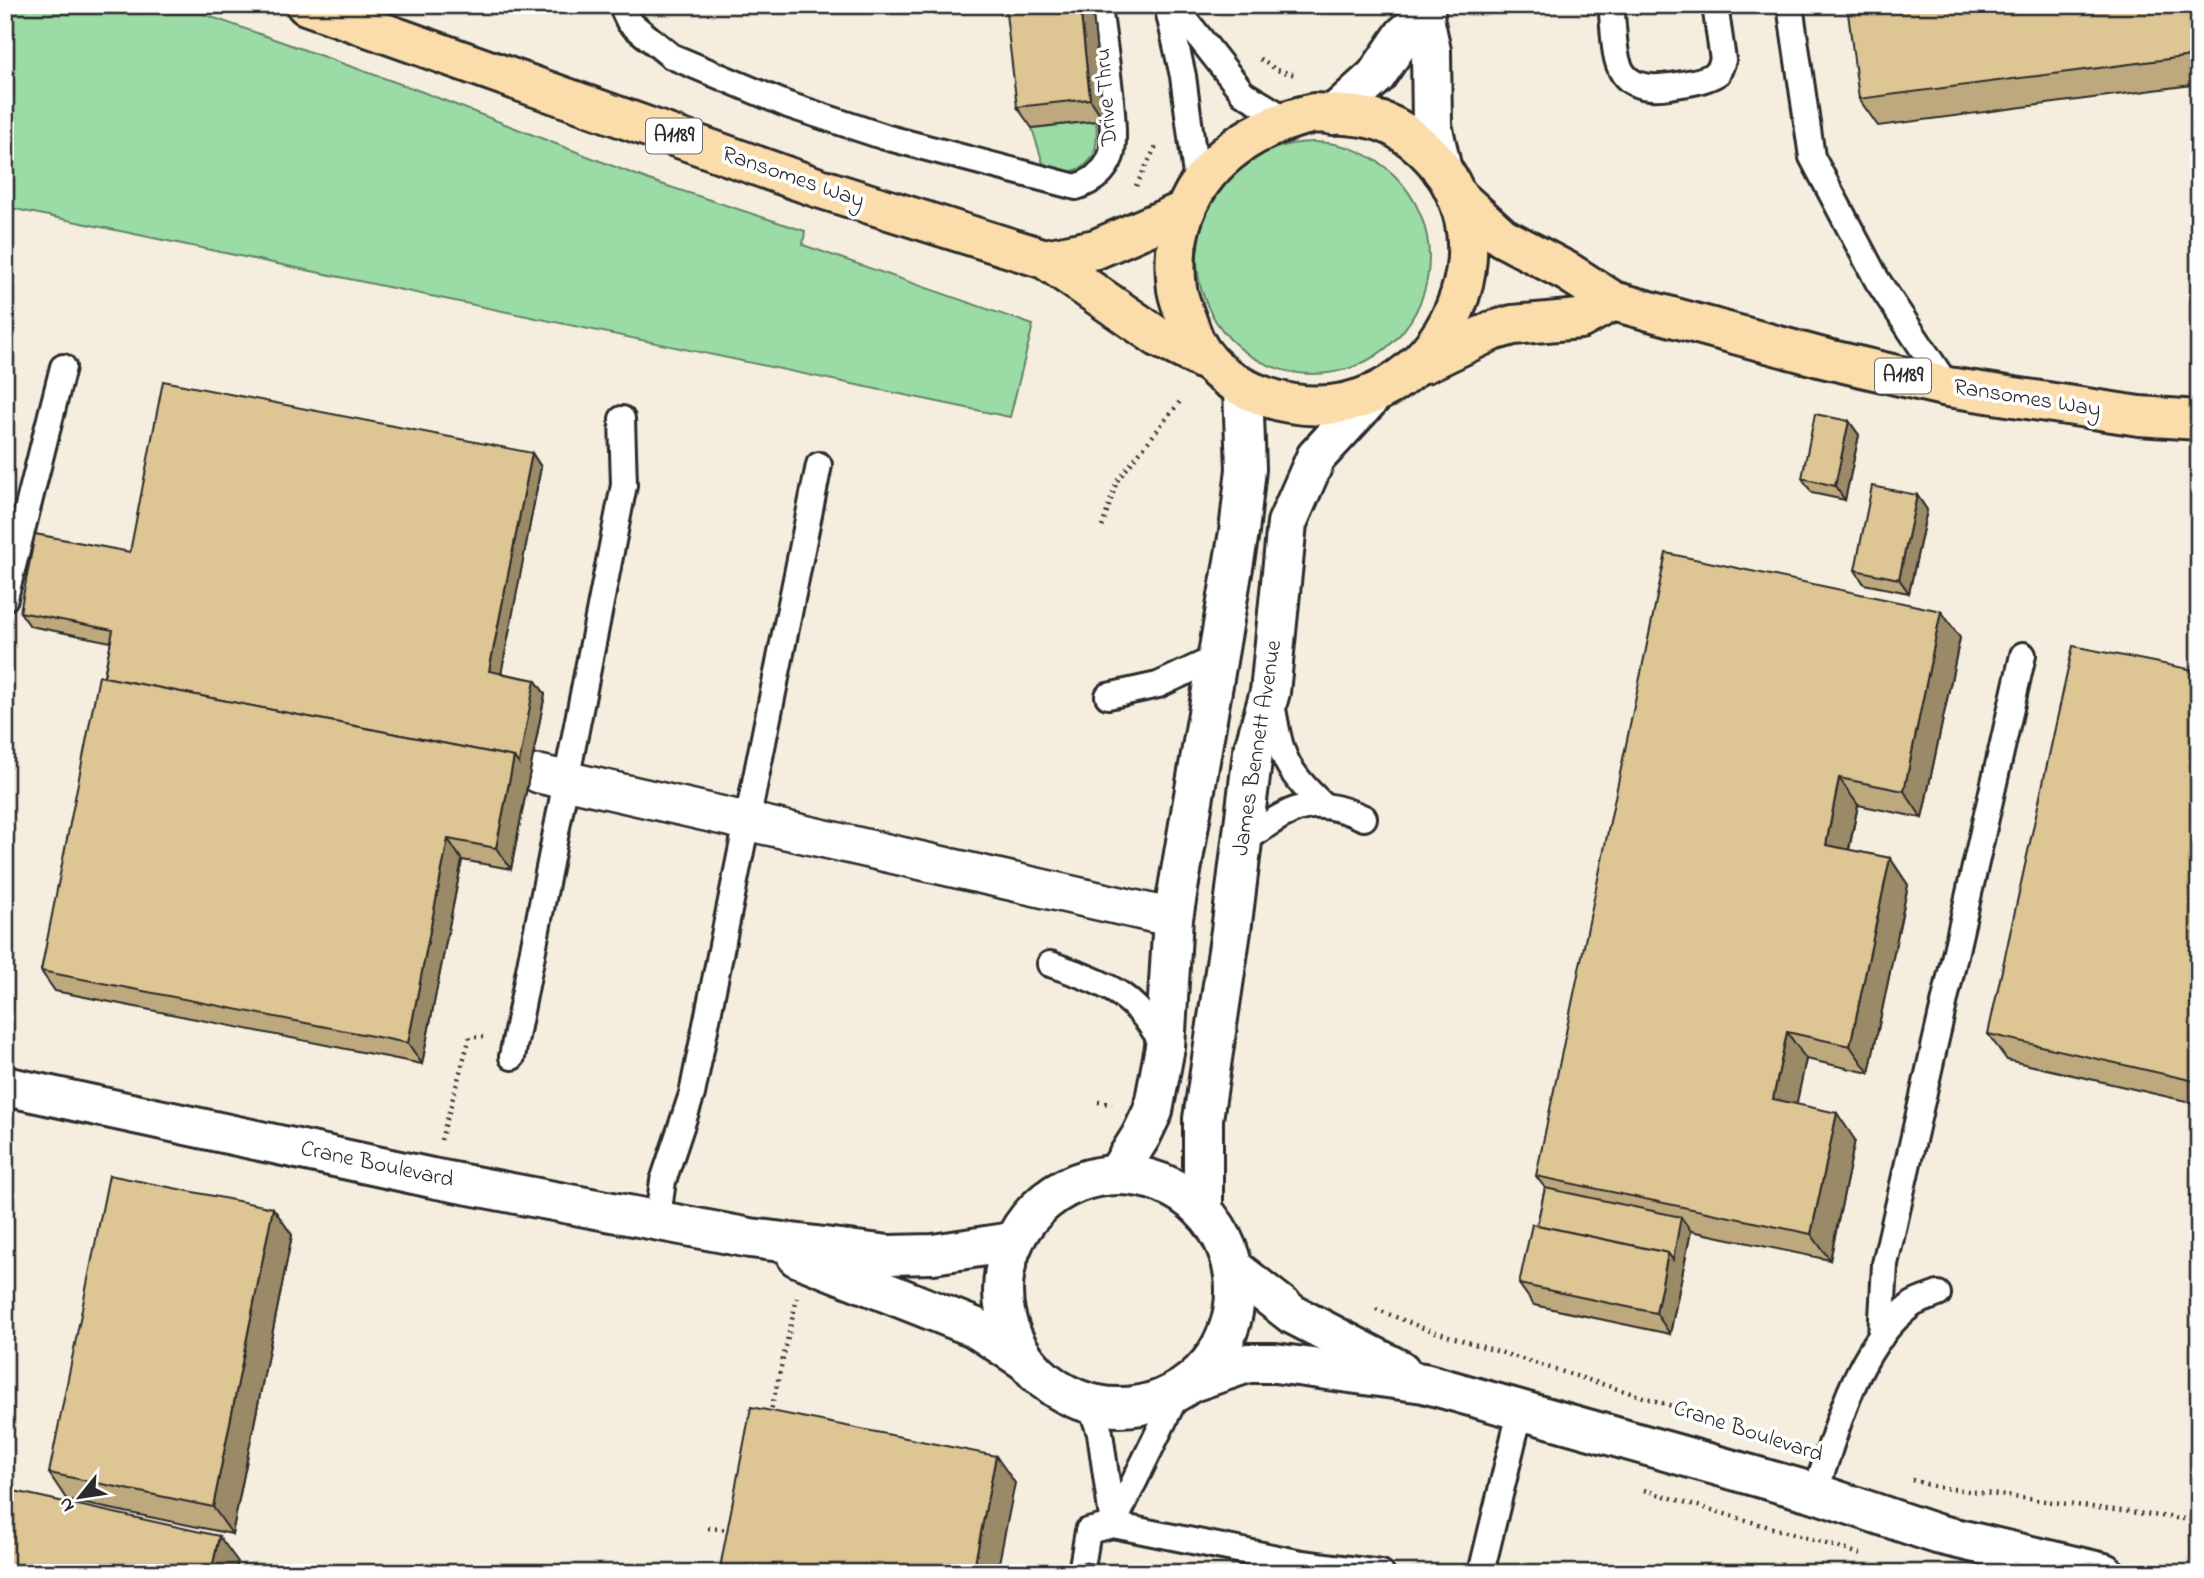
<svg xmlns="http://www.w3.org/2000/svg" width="2204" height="1578" font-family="'Indie Flower',sans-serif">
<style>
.green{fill:#9bdca6;stroke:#638468;stroke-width:2}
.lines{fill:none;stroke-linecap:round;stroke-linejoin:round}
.service-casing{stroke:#2b2b2b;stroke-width:30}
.pedestrian-casing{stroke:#2b2b2b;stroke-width:42}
.minor-casing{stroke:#2b2b2b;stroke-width:44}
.tertiary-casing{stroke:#2b2b2b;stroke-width:44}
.primary-casing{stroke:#2b2b2b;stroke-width:44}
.path{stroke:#2b2b2b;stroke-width:4.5;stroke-dasharray:2 5;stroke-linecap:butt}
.service{stroke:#fff;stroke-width:24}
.pedestrian{stroke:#fff;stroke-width:37}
.minor{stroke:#fff;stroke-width:38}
.tertiary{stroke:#fff;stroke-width:38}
.primary{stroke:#fbddab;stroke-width:38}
.wall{fill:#bea97f;stroke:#2b2b2b;stroke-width:2}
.shaded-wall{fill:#9b8a68;stroke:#2b2b2b;stroke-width:2}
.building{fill:#ddc594;stroke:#2b2b2b;stroke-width:2}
.labels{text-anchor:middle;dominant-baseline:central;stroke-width:7;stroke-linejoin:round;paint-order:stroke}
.shield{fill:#fff;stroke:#6b6b6b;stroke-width:2}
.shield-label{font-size:21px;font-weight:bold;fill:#2b2b2b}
.street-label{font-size:23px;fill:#2b2b2b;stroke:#fff}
</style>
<rect width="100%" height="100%" fill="#f5eedf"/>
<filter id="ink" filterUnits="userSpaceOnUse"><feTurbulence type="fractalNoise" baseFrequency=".0143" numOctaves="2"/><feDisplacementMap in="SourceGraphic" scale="14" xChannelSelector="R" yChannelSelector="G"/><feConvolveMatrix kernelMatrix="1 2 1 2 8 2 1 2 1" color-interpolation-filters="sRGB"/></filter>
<g filter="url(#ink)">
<!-- green -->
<g class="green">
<path d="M 5,5 L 178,5 L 420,91 L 649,180 L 805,231 L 803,245 L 1033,325 L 1010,417 L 5,207 Z"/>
<path d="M 1096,121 C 1099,150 1095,170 1061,173 L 1043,163 L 1032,128 Z"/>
<circle cx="1313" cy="258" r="116"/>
</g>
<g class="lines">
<!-- service casing -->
<g class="service-casing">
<g id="service">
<path d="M 621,5 L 629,22 L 671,56 L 788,105 L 885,137 L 1076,187 C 1092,182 1105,172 1111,156 C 1119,134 1102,35 1099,5"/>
<path d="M 1167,5 L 1183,76 L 1197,183"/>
<path d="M 1174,5 L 1243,93 L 1286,119"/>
<path d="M 1611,5 C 1617,52 1608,95 1670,86 C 1687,83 1703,82 1718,73 L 1723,60 L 1715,5"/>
<path d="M 1790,5 L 1812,157 L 1877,280 L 1948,387"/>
<path d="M 5,598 L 63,367"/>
<path d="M 1108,696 L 1158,685 L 1216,658"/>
<path d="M 1272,703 C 1281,755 1283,768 1322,804"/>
<path d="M 1243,842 C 1289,809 1308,793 1364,818"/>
<path d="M 1050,964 C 1105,983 1136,993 1164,1047"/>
<path d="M 512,1057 L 624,485 L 622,419"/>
<path d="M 657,1223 L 663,1181 L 692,1094 L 819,465"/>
<path d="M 1881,1337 L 1885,1264 L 2023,655"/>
<path d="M 1090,1404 L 1100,1433 L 1113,1525"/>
<path d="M 1815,1493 C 1837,1431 1855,1346 1913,1304 C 1920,1300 1930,1297 1938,1294"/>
<path d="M 1113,1525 L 1179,1390"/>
<path d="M 1081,1573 L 1088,1531 L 1113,1525 L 1302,1563 L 1381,1573"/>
<path d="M 1481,1573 L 1520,1412"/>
</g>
</g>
<!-- pedestrian casing -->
<g class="pedestrian-casing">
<path id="pedestrian" d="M 539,774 L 1173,918"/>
</g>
<!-- minor casing -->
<g class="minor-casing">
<g id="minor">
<path d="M 1426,5 L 1424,18 L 1431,51 L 1432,125 L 1442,170"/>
<path d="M 1333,115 L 1376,76 L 1404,35 L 1424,18"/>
<path d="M 5,1086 L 432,1178 L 750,1238 L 889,1255 L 933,1254 L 1012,1242"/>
<path d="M 797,1257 L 974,1327 L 1023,1359"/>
</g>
</g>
<!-- tertiary casing -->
<g class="tertiary-casing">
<g id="tertiary">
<path d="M 1117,1174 L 1141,1136 L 1153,1111 L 1165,1047 L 1173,918 L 1239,532 L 1246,469 L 1243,389"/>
<circle cx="1119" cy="1291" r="116"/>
<path d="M 1203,1211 L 1203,1119 L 1231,931 L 1253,752 L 1270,692 L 1287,523 L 1316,457 L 1373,395"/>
<path d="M 1233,1268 L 1292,1314 L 1400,1370"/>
<path d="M 1192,1382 L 1248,1363 L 1275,1363 L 1424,1383 L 1815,1493 L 1937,1534 L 2104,1573"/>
</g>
</g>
<!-- primary casing -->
<g class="primary-casing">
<g id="primary">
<path d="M 306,5 L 819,188 L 1045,259 L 1158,337 L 1208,362"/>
<path d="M 1314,113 C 1343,115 1375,114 1401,131 C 1546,225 1431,452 1266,397 C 1233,386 1201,364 1190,329 C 1186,317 1179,302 1177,289 C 1165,194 1226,133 1314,113 Z"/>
<path d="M 1457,196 L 1502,237 L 1568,272 L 1613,301 L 1823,358 L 1948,387 L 2139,416 L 2199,420"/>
<path d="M 1045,259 L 1096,249 L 1186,210"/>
<path d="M 1425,363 L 1492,331 L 1513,325 L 1580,319 L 1613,301"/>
</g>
</g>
<!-- path -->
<g class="path">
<path d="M 1260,59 L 1277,70 L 1296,75"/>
<path d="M 1136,186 L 1157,144"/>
<path d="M 1102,527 L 1117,481 L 1182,399"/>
<path d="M 1098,1102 L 1112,1104"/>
<path d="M 441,1140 L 470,1037 L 483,1037"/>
<path d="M 1376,1309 L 1423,1328 L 1723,1422"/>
<path d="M 770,1415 L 797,1298"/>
<path d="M 1912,1480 L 1937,1487 L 2199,1521"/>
<path d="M 1644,1490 L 1864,1555"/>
<path d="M 708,1528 L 731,1530"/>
</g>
<!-- service -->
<use href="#service" class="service"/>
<!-- pedestrian -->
<use href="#pedestrian" class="pedestrian"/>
<!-- minor -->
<use href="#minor" class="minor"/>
<!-- tertiary -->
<use href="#tertiary" class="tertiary"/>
<!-- primary -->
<use href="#primary" class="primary"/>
</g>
<!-- wall -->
<g class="wall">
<path d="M 1092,5 L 1104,120 L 1032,128 L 1017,107 Z"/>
<path d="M 2199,5 L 2199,84 L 1878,126 L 1859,99 Z"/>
<path d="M 1849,421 L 1859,435 L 1845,500 L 1812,493 L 1802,478 Z"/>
<path d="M 532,453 L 541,467 L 501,673 L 535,680 L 545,694 L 511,869 L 462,860 L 422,1064 L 55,991 L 41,971 L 111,642 L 30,626 L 20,612 L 130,552 Z"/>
<path d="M 1917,495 L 1927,510 L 1909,593 L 1864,584 L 1855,570 Z"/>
<path d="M 1941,611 L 1960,638 L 1922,818 L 1858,805 L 1849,850 L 1890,858 L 1908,885 L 1869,1073 L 1806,1059 L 1796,1104 L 1855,1140 L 1830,1260 L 1691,1231 L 1670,1334 L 1534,1305 L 1519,1284 L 1537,1225 L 1545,1188 L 1536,1176 Z"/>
<path d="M 2199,671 L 2199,1104 L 2007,1060 L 1988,1034 Z"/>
<path d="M 273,1208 L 292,1235 L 232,1534 L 67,1500 L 49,1473 Z"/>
</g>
<!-- shaded-wall -->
<g class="shaded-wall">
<path d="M 1080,5 L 1092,5 L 1104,120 L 1090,99 Z"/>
<path d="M 1849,421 L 1859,435 L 1845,500 L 1835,486 Z"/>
<path d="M 532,453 L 541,467 L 499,685 L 489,671 Z"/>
<path d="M 1917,495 L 1927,510 L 1909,593 L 1899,579 Z"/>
<path d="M 1941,611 L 1960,638 L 1922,818 L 1904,791 Z"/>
<path d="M 535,680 L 545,694 L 511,869 L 496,848 L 514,757 Z"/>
<path d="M 1839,778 L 1858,805 L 1844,872 L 1826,845 Z"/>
<path d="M 448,839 L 462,860 L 422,1064 L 408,1043 Z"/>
<path d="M 1890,858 L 1908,885 L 1869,1073 L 1850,1046 Z"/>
<path d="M 1787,1032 L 1806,1059 L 1792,1126 L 1773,1099 Z"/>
<path d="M 1837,1113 L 1855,1140 L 1830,1260 L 1811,1234 Z"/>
<path d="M 273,1208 L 292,1235 L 232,1534 L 213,1507 Z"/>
<path d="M 1681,1217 L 1691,1231 L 1670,1334 L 1656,1313 L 1668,1253 Z"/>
<path d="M 996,1456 L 1015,1483 L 997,1573 L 973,1573 Z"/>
<path d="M 219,1536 L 238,1562 L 235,1573 L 211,1573 Z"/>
</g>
<!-- building -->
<g class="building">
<path d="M 1005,5 L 1080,5 L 1090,99 L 1017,107 Z"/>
<path d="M 1847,5 L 2199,5 L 2199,55 L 1859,99 Z"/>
<path d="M 163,381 L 532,453 L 489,671 L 535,680 L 519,764 L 514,757 L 104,677 L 113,630 L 20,612 L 35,534 L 130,552 Z"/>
<path d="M 1815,414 L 1849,421 L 1835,486 L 1802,478 Z"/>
<path d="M 1872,486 L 1917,495 L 1899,579 L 1855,570 Z"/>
<path d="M 1666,553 L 1941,611 L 1904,791 L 1839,778 L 1826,845 L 1890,858 L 1850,1046 L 1787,1032 L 1773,1099 L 1837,1113 L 1811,1234 L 1536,1176 Z"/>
<path d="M 2073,646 L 2199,671 L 2199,1082 L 1988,1034 Z"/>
<path d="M 99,676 L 514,757 L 496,848 L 448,839 L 408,1043 L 41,971 Z"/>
<path d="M 109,1175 L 273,1208 L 213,1507 L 49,1473 Z"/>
<path d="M 1545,1188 L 1681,1217 L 1673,1260 L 1668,1253 L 1537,1225 Z"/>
<path d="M 1532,1224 L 1668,1253 L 1656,1313 L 1519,1284 Z"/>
<path d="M 751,1407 L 996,1456 L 973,1573 L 719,1573 Z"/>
<path d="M 5,1489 L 219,1536 L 211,1573 L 5,1573 Z"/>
<path d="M 1083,1562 L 1134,1573 L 1081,1573 Z"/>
</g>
</g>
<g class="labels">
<!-- shield labels -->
<g class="shield">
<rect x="646" y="118.5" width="56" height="35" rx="5"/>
<rect x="1875" y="358.5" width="56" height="35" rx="5"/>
</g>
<g class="shield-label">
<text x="674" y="136">A1189</text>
<text x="1903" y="376">A1189</text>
</g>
<!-- street labels -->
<g class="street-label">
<text transform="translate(1107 97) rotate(-94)">Drive Thru</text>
<text transform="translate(793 178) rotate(19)">Ransomes Way</text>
<text transform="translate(2027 399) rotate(9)">Ransomes Way</text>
<text transform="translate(1258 748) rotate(-81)">James Bennett Avenue</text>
<text transform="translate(377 1165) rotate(12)">Crane Boulevard</text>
<text transform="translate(1748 1432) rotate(18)">Crane Boulevard</text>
</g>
</g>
<!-- margin -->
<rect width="2204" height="1578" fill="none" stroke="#fff" stroke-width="28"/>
<rect x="14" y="14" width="2176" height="1550" fill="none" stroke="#2b2b2b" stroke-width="2.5" filter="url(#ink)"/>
<!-- north arrow -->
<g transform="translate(80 1497) rotate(240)" stroke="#ffffff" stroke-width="5" paint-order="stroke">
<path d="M0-5L12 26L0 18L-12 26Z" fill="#2b2b2b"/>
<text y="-10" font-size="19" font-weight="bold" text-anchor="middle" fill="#2b2b2b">N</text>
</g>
</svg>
